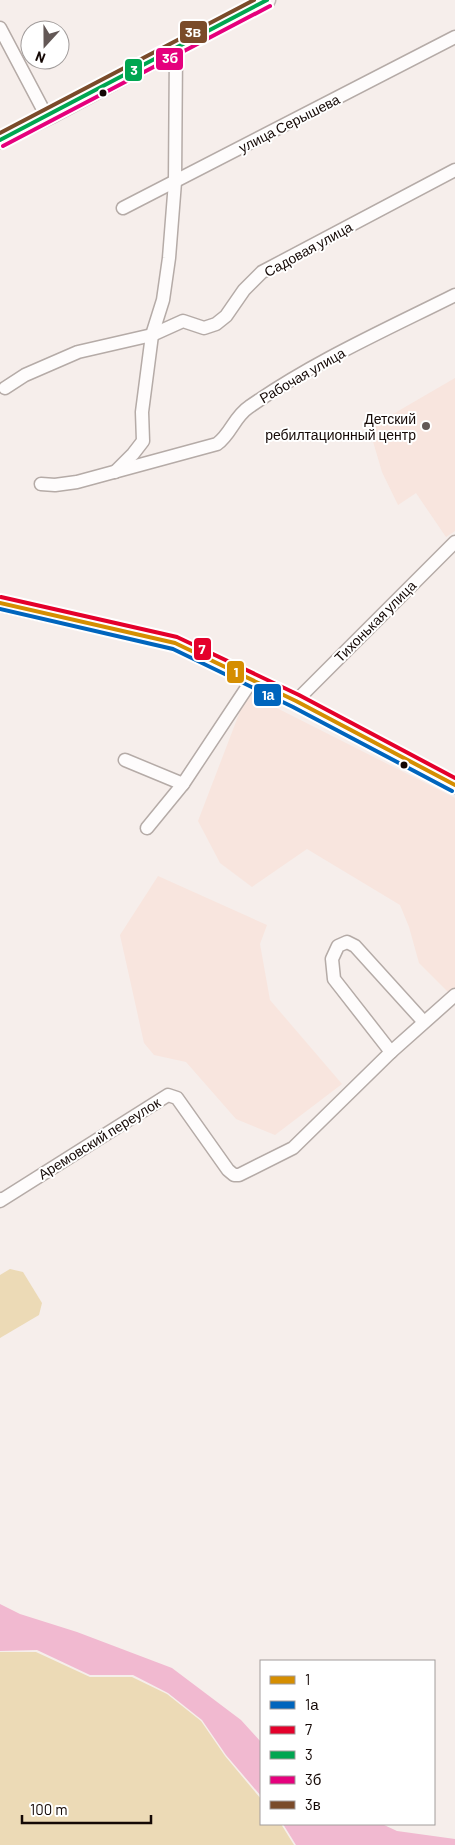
<svg xmlns="http://www.w3.org/2000/svg" width="455" height="1845" font-family="Barlow,sans-serif">
<style>
.built{fill:#f8e5de}
.green{fill:#ecdab6}
.water{fill:#f1b9d0}
.lines{fill:none;stroke-linecap:round;stroke-linejoin:round}
.minor-casing{stroke:#b5aba7;stroke-width:15}
.major-casing{stroke:#c4b9b8;stroke-width:19}
.minor{stroke:#fefcfc;stroke-width:12}
.major{stroke:#f9f3f4;stroke-width:16}
.bus-1-casing{stroke:#fff;stroke-width:8}
.bus-2-casing{stroke:#fff;stroke-width:8}
.bus-3-casing{stroke:#fff;stroke-width:8}
.bus-4-casing{stroke:#fff;stroke-width:8}
.bus-5-casing{stroke:#fff;stroke-width:8}
.bus-6-casing{stroke:#fff;stroke-width:8}
.bus-1{stroke:#d58e01;stroke-width:4}
.bus-2{stroke:#0065bd;stroke-width:4}
.bus-3{stroke:#e4002b;stroke-width:4}
.bus-4{stroke:#00a651;stroke-width:4}
.bus-5{stroke:#e5007d;stroke-width:4}
.bus-6{stroke:#7a4b2a;stroke-width:4}
.bus-dot{fill:#140805;stroke:#fff;stroke-width:2}
.poi-dot{fill:#635856;stroke:#fff;stroke-width:2}
.labels{text-anchor:middle;dominant-baseline:central;stroke-width:4;stroke-linejoin:round;paint-order:stroke}
.street-label{font-size:14px;fill:#140805;stroke:#fff}
.poi-label{font-size:14px;fill:#140805;stroke:#fff;text-anchor:end}
.line-badge{stroke:#fff;stroke-width:2}
.badge-label{font-size:14px;text-anchor:middle;font-weight:bold;fill:#fff}
</style>
<rect width="100%" height="100%" fill="#f6eeeb"/>
<!-- built -->
<g class="built">
<path d="M 455,378 L 455,531 L 446,537 L 416,493 L 398,505 L 382,472 L 369,428 Z"/>
<path d="M 247,693 L 455,798 L 455,988 L 449,993 L 419,963 L 409,927 L 400,905 L 307,849 L 252,887 L 220,863 L 198,821 Z"/>
<path d="M 158,876 L 267,925 L 260,944 L 270,1000 L 342,1084 L 275,1135 L 236,1119 L 186,1062 L 154,1055 L 144,1043 L 120,935 Z"/>
</g>
<!-- green -->
<g class="green">
<path d="M 10,1269 L 23,1272 L 42,1303 L 39,1315 L 0,1338 L 0,1275 Z"/>
<path d="M 0,1652 L 36,1652 L 90,1677 L 132,1677 L 167,1694 L 201,1721 L 225,1756 L 261,1799 L 261,1824 L 281,1824 L 294,1845 L 0,1845 Z"/>
</g>
<!-- water -->
<g class="water">
<path d="M 0,1604 L 20,1614 L 77,1632 L 172,1668 L 241,1720 L 261,1742 L 261,1796 L 226,1755 L 202,1720 L 168,1693 L 133,1675 L 90,1675 L 37,1650 L 0,1651 Z"/>
<path d="M 283,1824 L 382,1824 L 397,1831 L 455,1839 L 455,1845 L 296,1845 Z"/>
</g>
<g class="lines">
<!-- minor casing -->
<g class="minor-casing">
<g id="minor">
<path d="M 0,28 L 47,117"/>
<path d="M 123,208 L 455,37"/>
<path d="M 5,388 L 25,375 L 78,352 L 152,335 L 183,321 L 204,328 L 216,324 L 226,316 L 244,290 L 262,272 L 455,170"/>
<path d="M 115,472 L 133,454 L 143,441 L 142,412 L 152,335 L 163,300 L 169,258 L 175,182 L 176,49"/>
<path d="M 41,484 L 55,485 L 77,482 L 217,444 C 231,434 234,417 249,407 C 313,362 385,330 455,295"/>
<path d="M 296,701 L 455,542"/>
<path d="M 125,760 L 183,784 L 252,680"/>
<path d="M 147,828 L 183,784"/>
<path d="M 391,1052 L 334,979 L 332,959 L 338,946 L 347,942 L 355,946 L 423,1021"/>
<path d="M 0,1199 L 0,1201 L 168,1095 L 177,1098 L 228,1170 L 234,1175 L 239,1175 L 293,1148 L 391,1052 L 455,995"/>
</g>
</g>
<!-- major casing -->
<g class="major-casing">
<g id="major">
<path d="M 0,140 L 51,115 L 267,0"/>
<path d="M 0,603 L 175,643 L 296,701 L 455,785"/>
</g>
</g>
<!-- minor -->
<use href="#minor" class="minor"/>
<!-- major -->
<use href="#major" class="major"/>
<!-- bus-1 casing -->
<g class="bus-1-casing">
<path id="bus-1" d="M 0,603 L 175,643 L 296,701 L 455,785"/>
</g>
<!-- bus-2 casing -->
<g class="bus-2-casing">
<path id="bus-2" d="M 0,609 L 173,649 L 293,707 L 452,791"/>
</g>
<!-- bus-3 casing -->
<g class="bus-3-casing">
<path id="bus-3" d="M 1,597 L 177,637 L 299,695 L 455,778"/>
</g>
<!-- bus-4 casing -->
<g class="bus-4-casing">
<path id="bus-4" d="M 0,140 L 267,0"/>
</g>
<!-- bus-5 casing -->
<g class="bus-5-casing">
<path id="bus-5" d="M 3,146 L 270,6"/>
</g>
<!-- bus-6 casing -->
<g class="bus-6-casing">
<path id="bus-6" d="M 0,133 L 254,0"/>
</g>
<!-- bus-1 -->
<use href="#bus-1" class="bus-1"/>
<!-- bus-2 -->
<use href="#bus-2" class="bus-2"/>
<!-- bus-3 -->
<use href="#bus-3" class="bus-3"/>
<!-- bus-4 -->
<use href="#bus-4" class="bus-4"/>
<!-- bus-5 -->
<use href="#bus-5" class="bus-5"/>
<!-- bus-6 -->
<use href="#bus-6" class="bus-6"/>
</g>
<!-- markers -->
<g class="bus-dot">
<circle cx="103" cy="93" r="4.5"/>
<circle cx="404" cy="765" r="4.5"/>
</g>
<circle class="poi-dot" cx="426" cy="426" r="5"/>
<g class="labels">
<!-- street labels -->
<g class="street-label">
<text transform="translate(289 123) rotate(-27)">улица Серышева</text>
<text transform="translate(308 249) rotate(-29)">Садовая улица</text>
<text transform="translate(302 375) rotate(-30)">Рабочая улица</text>
<text transform="translate(375 621) rotate(-45)">Тихонькая улица</text>
<text transform="translate(99 1138) rotate(-32)">Аремовский переулок</text>
</g>
<!-- poi labels -->
<g class="poi-label">
<text x="416" y="418">Детский<tspan x="416" dy="16">ребилтационный центр</tspan></text>
</g>
</g>
<g class="line-badge">
<rect x="179" y="20" width="29" height="24" rx="5" fill="#7a4b2a"/>
<rect x="155" y="47" width="29" height="24" rx="5" fill="#e5007d"/>
<rect x="124" y="58" width="19" height="24" rx="5" fill="#00a651"/>
<rect x="193" y="637" width="19" height="24" rx="5" fill="#e4002b"/>
<rect x="226" y="660" width="19" height="24" rx="5" fill="#d58e01"/>
<rect x="253" y="683" width="29" height="24" rx="5" fill="#0065bd"/>
</g>
<g class="badge-label">
<text x="193" y="37">3в</text>
<text x="170" y="63">3б</text>
<text x="134" y="75">3</text>
<text x="202" y="654">7</text>
<text x="236" y="677">1</text>
<text x="268" y="700">1а</text>
</g>
<!-- legend -->
<rect x="260" y="1660" width="175" height="165" fill="#ffffff" stroke="#a19c9b"/>
<rect x="270" y="1676" width="25" height="8" fill="#d58e01" stroke="#a19c9b"/>
<text x="305" y="1685" font-size="15" fill="#140805">1</text>
<rect x="270" y="1701" width="25" height="8" fill="#0065bd" stroke="#a19c9b"/>
<text x="305" y="1710" font-size="15" fill="#140805">1а</text>
<rect x="270" y="1726" width="25" height="8" fill="#e4002b" stroke="#a19c9b"/>
<text x="305" y="1735" font-size="15" fill="#140805">7</text>
<rect x="270" y="1751" width="25" height="8" fill="#00a651" stroke="#a19c9b"/>
<text x="305" y="1760" font-size="15" fill="#140805">3</text>
<rect x="270" y="1776" width="25" height="8" fill="#e5007d" stroke="#a19c9b"/>
<text x="305" y="1785" font-size="15" fill="#140805">3б</text>
<rect x="270" y="1801" width="25" height="8" fill="#7a4b2a" stroke="#a19c9b"/>
<text x="305" y="1810" font-size="15" fill="#140805">3в</text>
<!-- north arrow -->
<g transform="translate(45 45) rotate(201)"><circle r="24" fill="#ffffff" stroke="#a19c9b"/>
<path d="M0-4L9 19L0 12L-9 19Z" fill="#635856"/>
<text y="-8" font-size="14" font-weight="bold" text-anchor="middle" fill="#140805">N</text>
</g>
<!-- scale -->
<path d="M22 1815v8h129v-8" fill="none" stroke="#140805" stroke-width="2.5"/>
<text x="30" y="1815" font-size="15" fill="#140805" stroke="#ffffff" stroke-width="4" paint-order="stroke">100 m</text>
</svg>
